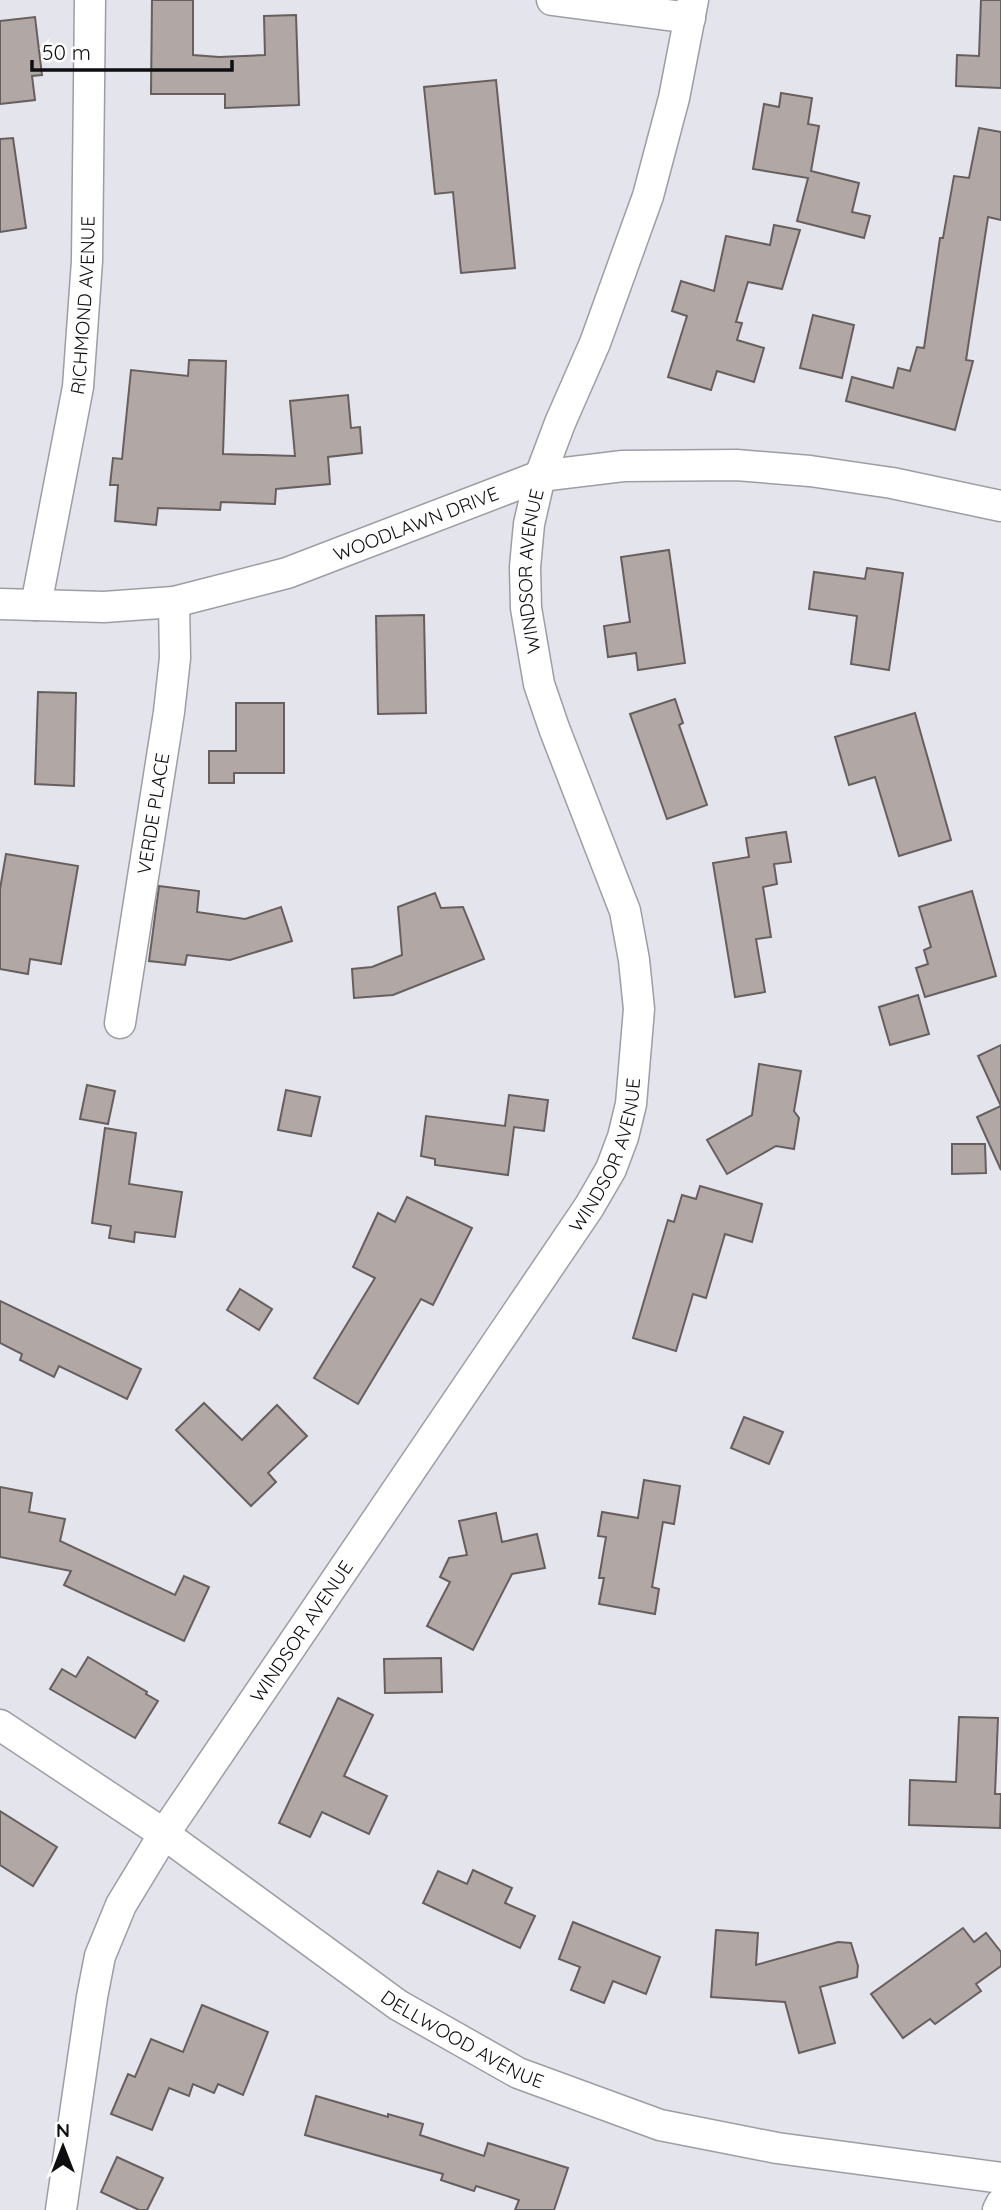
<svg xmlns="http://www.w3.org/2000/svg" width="1001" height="2210" font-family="Quicksand,sans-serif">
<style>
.building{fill:#b1a8a6;stroke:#665f5d;stroke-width:2}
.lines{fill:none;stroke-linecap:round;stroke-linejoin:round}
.minor-casing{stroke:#9d9da4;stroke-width:33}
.minor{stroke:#fff;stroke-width:30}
.labels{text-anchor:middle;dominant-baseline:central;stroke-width:5;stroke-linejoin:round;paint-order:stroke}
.street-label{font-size:19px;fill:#0e0e10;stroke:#fff}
</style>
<rect width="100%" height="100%" fill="#e4e4ec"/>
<!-- building -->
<g class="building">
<path d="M 152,0 L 193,0 L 193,55 L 219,57 L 265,55 L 264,16 L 296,15 L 299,105 L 225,108 L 225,94 L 151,94 Z"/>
<path d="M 981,0 L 1001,0 L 1001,88 L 956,86 L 957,55 L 979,56 Z"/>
<path d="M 35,17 L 42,75 L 32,76 L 35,100 L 0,104 L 0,21 Z"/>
<path d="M 496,80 L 515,268 L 461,273 L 453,192 L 435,194 L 424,87 Z"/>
<path d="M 781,93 L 812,98 L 808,124 L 819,126 L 811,171 L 859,183 L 852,212 L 870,216 L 864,238 L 797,221 L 808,178 L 753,169 L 764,104 L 779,107 Z"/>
<path d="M 979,128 L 1001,132 L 1001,220 L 988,217 L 966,360 L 973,361 L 955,430 L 846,401 L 852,377 L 893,388 L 898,368 L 910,371 L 917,347 L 924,348 L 940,238 L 943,238 L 954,176 L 969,178 Z"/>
<path d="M 13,138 L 26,228 L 0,232 L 0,139 Z"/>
<path d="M 774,225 L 800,230 L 782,289 L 748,282 L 736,322 L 742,323 L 737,340 L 764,348 L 754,382 L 717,371 L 711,390 L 668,377 L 687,316 L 672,311 L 681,281 L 714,291 L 726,236 L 770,245 Z"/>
<path d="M 813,315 L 854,325 L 842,378 L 800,368 Z"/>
<path d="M 189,360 L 226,361 L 223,454 L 295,456 L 290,401 L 348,395 L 351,428 L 360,427 L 362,453 L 328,457 L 330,484 L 276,489 L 275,504 L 221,502 L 220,510 L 158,508 L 156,525 L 115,521 L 118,485 L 110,485 L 113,458 L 122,459 L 131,370 L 188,376 Z"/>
<path d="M 669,550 L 685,663 L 638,670 L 636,653 L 608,657 L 604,626 L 630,622 L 621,557 Z"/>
<path d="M 867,568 L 903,573 L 889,670 L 851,664 L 857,616 L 809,609 L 814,572 L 865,579 Z"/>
<path d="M 424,615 L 426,713 L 378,714 L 376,616 Z"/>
<path d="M 38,692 L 76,693 L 74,786 L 35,784 Z"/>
<path d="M 675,699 L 683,723 L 679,725 L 707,805 L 667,819 L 630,714 Z"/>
<path d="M 236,703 L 284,703 L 284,773 L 234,773 L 234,783 L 209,783 L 209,751 L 236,751 Z"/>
<path d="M 915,713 L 951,840 L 899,856 L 875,777 L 849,785 L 835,737 Z"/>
<path d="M 786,832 L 791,862 L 774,864 L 777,884 L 763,887 L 771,937 L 756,939 L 765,992 L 735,997 L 713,863 L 749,857 L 746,838 Z"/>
<path d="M 6,854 L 78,866 L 61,964 L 30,959 L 28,974 L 0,969 L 0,889 Z"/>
<path d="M 159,886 L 199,891 L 197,912 L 245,919 L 281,907 L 292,941 L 230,960 L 187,955 L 185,965 L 149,961 Z"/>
<path d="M 972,891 L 996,976 L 925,997 L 916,968 L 928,964 L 924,950 L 931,947 L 919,907 Z"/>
<path d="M 435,893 L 441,908 L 463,907 L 484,959 L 393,995 L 354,998 L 352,969 L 372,967 L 402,955 L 398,907 Z"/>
<path d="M 918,995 L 929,1034 L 890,1045 L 879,1007 Z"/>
<path d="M 1001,1045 L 1001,1170 L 977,1117 L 1001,1106 L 978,1056 Z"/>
<path d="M 759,1064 L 801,1071 L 794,1111 L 799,1118 L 794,1149 L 776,1146 L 727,1174 L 707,1140 L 752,1115 Z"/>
<path d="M 87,1085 L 115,1091 L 108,1124 L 80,1119 Z"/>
<path d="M 286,1090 L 320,1097 L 311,1136 L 278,1130 Z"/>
<path d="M 509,1095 L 548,1100 L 544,1131 L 514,1127 L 508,1175 L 435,1165 L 435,1159 L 421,1156 L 426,1116 L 505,1126 Z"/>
<path d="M 105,1128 L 136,1133 L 129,1184 L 182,1192 L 175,1237 L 135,1232 L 134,1242 L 109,1238 L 111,1226 L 92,1223 Z"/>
<path d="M 952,1144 L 985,1144 L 986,1173 L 952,1174 Z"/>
<path d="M 700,1186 L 762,1204 L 752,1242 L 725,1234 L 706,1298 L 693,1294 L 676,1351 L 633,1338 L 668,1220 L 674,1222 L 682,1195 L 696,1199 Z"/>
<path d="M 407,1197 L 472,1228 L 433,1305 L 421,1299 L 358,1404 L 314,1378 L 375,1278 L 353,1267 L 378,1213 L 395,1222 Z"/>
<path d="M 240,1289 L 272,1309 L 259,1330 L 227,1310 Z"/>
<path d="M 0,1301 L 141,1369 L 127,1399 L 59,1366 L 54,1377 L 20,1360 L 22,1354 L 0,1343 Z"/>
<path d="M 204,1403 L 242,1440 L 277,1405 L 307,1436 L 268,1473 L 276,1482 L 251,1506 L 176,1430 Z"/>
<path d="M 744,1417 L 783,1432 L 769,1464 L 731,1448 Z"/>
<path d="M 644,1480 L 680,1486 L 674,1524 L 663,1522 L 652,1587 L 659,1589 L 655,1614 L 599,1604 L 604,1578 L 599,1578 L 606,1537 L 598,1536 L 602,1512 L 638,1518 Z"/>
<path d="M 0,1487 L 32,1493 L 29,1512 L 65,1519 L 60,1541 L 175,1595 L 184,1576 L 209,1587 L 184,1641 L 64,1585 L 71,1571 L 0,1557 Z"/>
<path d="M 496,1513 L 502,1542 L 537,1534 L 545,1568 L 512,1574 L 473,1650 L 427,1626 L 450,1582 L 440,1577 L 449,1558 L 467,1555 L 459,1521 Z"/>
<path d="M 88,1657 L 147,1692 L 146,1694 L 158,1701 L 135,1738 L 50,1689 L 62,1669 L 76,1677 Z"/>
<path d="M 441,1658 L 442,1692 L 385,1693 L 384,1659 Z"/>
<path d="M 338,1698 L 373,1715 L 344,1776 L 387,1796 L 369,1834 L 322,1812 L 310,1837 L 279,1823 Z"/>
<path d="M 959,1717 L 998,1718 L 995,1794 L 1001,1794 L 1000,1828 L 909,1825 L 910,1780 L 956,1782 Z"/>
<path d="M 0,1811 L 57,1847 L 33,1886 L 0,1865 Z"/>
<path d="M 473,1870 L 512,1888 L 505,1903 L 535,1916 L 520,1948 L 423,1903 L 438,1871 L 467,1884 Z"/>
<path d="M 573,1922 L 660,1957 L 646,1994 L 613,1981 L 604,2003 L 571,1990 L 580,1967 L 559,1959 Z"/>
<path d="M 963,1928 L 974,1942 L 986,1933 L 1001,1952 L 1001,1966 L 976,1984 L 981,1991 L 935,2024 L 930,2019 L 903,2038 L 871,1994 Z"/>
<path d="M 716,1930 L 758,1933 L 756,1965 L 838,1942 L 851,1943 L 858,1966 L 857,1977 L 820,1987 L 835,2043 L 799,2053 L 785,2002 L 711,1997 Z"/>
<path d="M 202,2005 L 268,2032 L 243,2095 L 218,2084 L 214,2093 L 193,2084 L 189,2096 L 169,2088 L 152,2130 L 111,2114 L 128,2074 L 135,2077 L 151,2039 L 183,2052 Z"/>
<path d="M 316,2096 L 388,2117 L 388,2114 L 423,2124 L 420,2135 L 484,2156 L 488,2143 L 568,2168 L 554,2210 L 515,2210 L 519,2200 L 476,2186 L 474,2191 L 441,2180 L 443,2174 L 305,2135 Z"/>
<path d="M 117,2157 L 163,2178 L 147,2210 L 139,2210 L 101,2192 Z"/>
</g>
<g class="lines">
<!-- minor casing -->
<g class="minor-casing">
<g id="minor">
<path d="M 552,0 L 690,18"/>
<path id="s1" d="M 0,604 L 104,607 L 174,602 L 287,573 L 540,476 L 623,466 L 736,465 L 810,471 L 892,483 L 1001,506"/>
<path id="s2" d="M 36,605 L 78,387 L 87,261 L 90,0"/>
<path id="s3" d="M 120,1023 L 169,712 L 175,658 L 174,602"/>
<path id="s4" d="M 0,1725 L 164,1834 L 398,2005 L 518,2073 L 660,2125 L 777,2148 L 1001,2178"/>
<path id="s5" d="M 61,2210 L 92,1997 L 100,1956 L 121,1905 L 164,1834 L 589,1207 L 611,1169 L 623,1137 L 631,1104 L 639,1009 L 634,960 L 625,911 L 554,728 L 539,684 L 526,608 L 525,567 L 529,524 L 540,476 L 560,423 L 595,343 L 648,196 L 674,98 L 693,0"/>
<path d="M 998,2210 L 1001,2204"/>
</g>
</g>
<!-- minor -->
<use href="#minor" class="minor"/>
</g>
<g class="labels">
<!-- street labels -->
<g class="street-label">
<text stroke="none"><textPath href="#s2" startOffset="304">RICHMOND AVENUE</textPath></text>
<text stroke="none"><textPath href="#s1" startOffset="429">WOODLAWN DRIVE</textPath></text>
<text stroke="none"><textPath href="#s5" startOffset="1816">WINDSOR AVENUE</textPath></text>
<text stroke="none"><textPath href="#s3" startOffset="212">VERDE PLACE</textPath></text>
<text stroke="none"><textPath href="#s5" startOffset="1208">WINDSOR AVENUE</textPath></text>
<text stroke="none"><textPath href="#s5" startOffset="640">WINDSOR AVENUE</textPath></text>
<text stroke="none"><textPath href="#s4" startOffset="560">DELLWOOD AVENUE</textPath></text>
</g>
</g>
<!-- north arrow -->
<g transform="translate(63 2147)" stroke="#ffffff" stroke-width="5" paint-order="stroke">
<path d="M0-5L12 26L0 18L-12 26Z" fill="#0e0e10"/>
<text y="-10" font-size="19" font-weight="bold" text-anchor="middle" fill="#0e0e10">N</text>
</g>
<!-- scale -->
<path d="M32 60v10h200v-10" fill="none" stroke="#0e0e10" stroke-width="3.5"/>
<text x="42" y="60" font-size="21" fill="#0e0e10" stroke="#ffffff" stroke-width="5" paint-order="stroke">50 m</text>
</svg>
